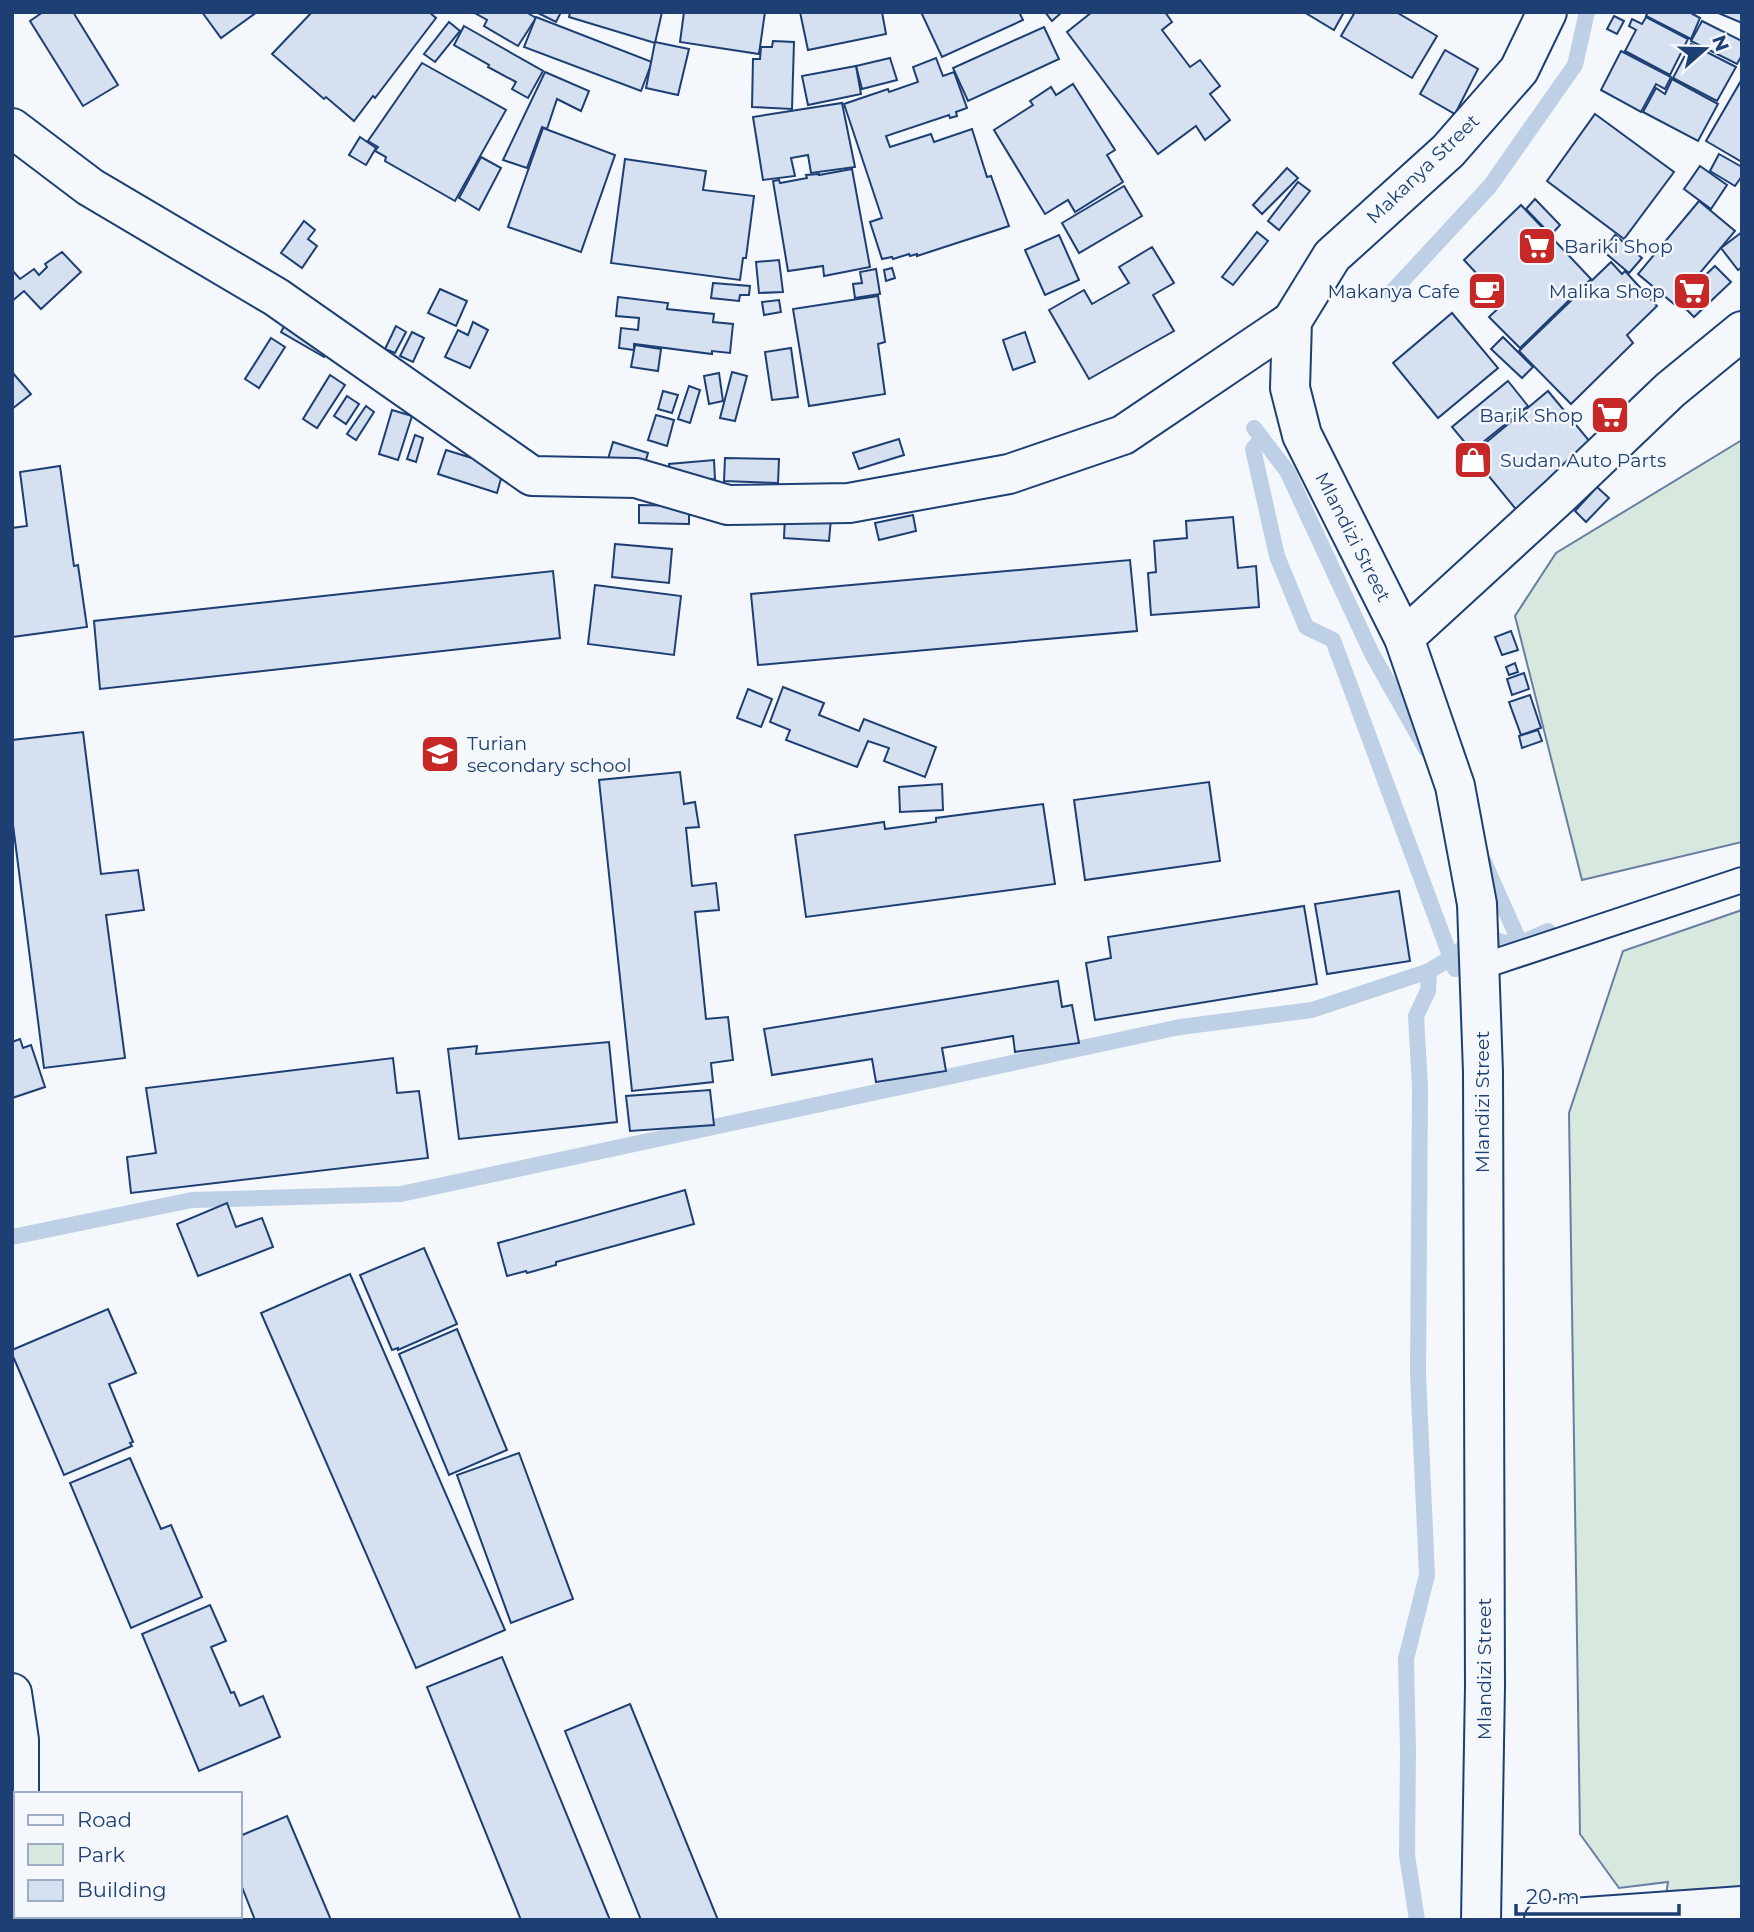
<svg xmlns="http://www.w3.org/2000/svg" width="1754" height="1932" font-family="Montserrat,sans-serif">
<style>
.green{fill:#d7e8df;stroke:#687fa3;stroke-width:2}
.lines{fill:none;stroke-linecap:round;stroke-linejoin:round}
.stream{stroke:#bed0e5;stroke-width:16}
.building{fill:#d5e0f0;stroke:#1d3f73;stroke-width:2}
.lane-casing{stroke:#1d3f73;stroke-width:28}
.street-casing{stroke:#1d3f73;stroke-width:42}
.secondary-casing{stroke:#1d3f73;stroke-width:42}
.lane{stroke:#f4f7fb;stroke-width:24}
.street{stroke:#f4f7fb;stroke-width:38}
.secondary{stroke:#f4f7fb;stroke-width:38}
.labels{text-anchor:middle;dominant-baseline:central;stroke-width:5;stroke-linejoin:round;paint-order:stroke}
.street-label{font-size:19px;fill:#1d3f73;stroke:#f4f7fb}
.poi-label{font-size:19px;fill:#1d3f73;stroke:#f4f7fb;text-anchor:start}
</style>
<rect width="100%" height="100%" fill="#f4f7fb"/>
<!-- green -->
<g class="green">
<path d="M 1742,440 L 1742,842 L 1582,880 L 1515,616 L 1556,553 Z"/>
<path d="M 1742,910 L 1742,1920 L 1662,1920 L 1668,1882 L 1619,1888 L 1580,1834 L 1569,1113 L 1623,951 Z"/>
</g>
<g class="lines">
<!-- stream -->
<g class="stream">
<path d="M 1391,293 L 1490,186 L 1575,65 L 1587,12"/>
<path d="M 1254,428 L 1287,471 L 1372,654 L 1426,749"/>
<path d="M 1262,438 L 1253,449 L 1277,556 L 1306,627 L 1333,640 L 1455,969"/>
<path d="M 1484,862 L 1520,943"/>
<path d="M 12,1237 L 192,1200 L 401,1194 L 1180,1027 L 1312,1010 L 1429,971 L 1451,958 L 1479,935 C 1514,947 1514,946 1548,931"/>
<path d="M 1417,1920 L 1407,1855 L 1408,1752 L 1406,1659 L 1427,1575 L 1418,1375 L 1420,1087 L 1416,1016 L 1428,991 L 1429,971"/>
</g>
</g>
<!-- building -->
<g class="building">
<path d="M 43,12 L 73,12 L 118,85 L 83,106 L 30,21 Z"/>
<path d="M 202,12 L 257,12 L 221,38 Z"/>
<path d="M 312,12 L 429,12 L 436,18 L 375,98 L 373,96 L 354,121 L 326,97 L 324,99 L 272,54 Z"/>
<path d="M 473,12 L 526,12 L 536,18 L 518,46 L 484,26 L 487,20 Z"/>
<path d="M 536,12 L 561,12 L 556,22 Z"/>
<path d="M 570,12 L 662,12 L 655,43 L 569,17 Z"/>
<path d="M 684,12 L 765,12 L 759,54 L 680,42 Z"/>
<path d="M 800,12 L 882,12 L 886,34 L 808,50 Z"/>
<path d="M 921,12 L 1019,12 L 1023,20 L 942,57 Z"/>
<path d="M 1045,12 L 1062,12 L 1052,21 Z"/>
<path d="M 1092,12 L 1165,12 L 1172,22 L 1162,30 L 1190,67 L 1200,60 L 1220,86 L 1210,94 L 1230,120 L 1205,140 L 1196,126 L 1158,154 L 1067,32 Z"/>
<path d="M 1304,12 L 1344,12 L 1334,30 Z"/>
<path d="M 1355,12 L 1396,12 L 1437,36 L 1412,78 L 1341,36 Z"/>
<path d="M 1648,12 L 1689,12 L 1700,18 L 1691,39 L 1646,16 Z"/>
<path d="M 1716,12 L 1742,12 L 1742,23 Z"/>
<path d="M 1614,16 L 1624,21 L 1617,34 L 1607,29 Z"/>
<path d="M 536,17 L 652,62 L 641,91 L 524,47 Z"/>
<path d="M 1646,17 L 1688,39 L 1670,75 L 1625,51 L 1636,30 L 1629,26 L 1632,19 L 1642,24 Z"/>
<path d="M 1702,21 L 1742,41 L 1742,55 L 1737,64 L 1691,41 Z"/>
<path d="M 449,22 L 460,31 L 435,62 L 424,54 Z"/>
<path d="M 464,26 L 543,71 L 528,98 L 512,89 L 516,82 L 488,67 L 489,65 L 454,45 Z"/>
<path d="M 1044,27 L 1059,59 L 968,101 L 953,68 Z"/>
<path d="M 773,41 L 794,42 L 792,109 L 752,107 L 753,59 L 760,59 L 761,47 L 772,47 Z"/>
<path d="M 655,42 L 689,49 L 678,95 L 646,88 Z"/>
<path d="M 1691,44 L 1736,67 L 1717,101 L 1673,78 Z"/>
<path d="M 1445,50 L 1478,69 L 1455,114 L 1420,94 Z"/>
<path d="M 1621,51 L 1671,77 L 1665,89 L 1656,84 L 1641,112 L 1601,90 Z"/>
<path d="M 890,58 L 897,80 L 862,89 L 856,66 Z"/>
<path d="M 936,58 L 943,76 L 954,72 L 967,108 L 956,112 L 957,116 L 950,118 L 949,115 L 886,136 L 890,147 L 931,134 L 934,142 L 972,129 L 987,177 L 991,176 L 1009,226 L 917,256 L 917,254 L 910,256 L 909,254 L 893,259 L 892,257 L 882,259 L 870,222 L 882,218 L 844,104 L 888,89 L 889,92 L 918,82 L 913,67 Z"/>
<path d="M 422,63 L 506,110 L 455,201 L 385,161 L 386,157 L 375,151 L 378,147 L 368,141 Z"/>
<path d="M 856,66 L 861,94 L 808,105 L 802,76 Z"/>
<path d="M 545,72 L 589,91 L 581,111 L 557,99 L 547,129 L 542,127 L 527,168 L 503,160 Z"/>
<path d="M 1672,79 L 1718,104 L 1698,141 L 1643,112 L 1656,88 L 1665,94 Z"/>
<path d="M 1742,79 L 1742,162 L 1706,141 Z"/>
<path d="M 1073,84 L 1115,150 L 1107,155 L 1123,182 L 1075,212 L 1068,200 L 1045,214 L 994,130 L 1033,105 L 1030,101 L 1051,87 L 1056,95 Z"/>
<path d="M 842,103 L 855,167 L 811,173 L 808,155 L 791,158 L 795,176 L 763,180 L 753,117 Z"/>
<path d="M 1595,114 L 1674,172 L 1624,239 L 1547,181 Z"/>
<path d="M 543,128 L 615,155 L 581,252 L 508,227 Z"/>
<path d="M 360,137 L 376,148 L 366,165 L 349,155 Z"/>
<path d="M 1719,154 L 1742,167 L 1742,176 L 1735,186 L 1710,171 Z"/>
<path d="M 481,157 L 501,168 L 479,210 L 459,198 Z"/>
<path d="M 625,159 L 706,171 L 703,190 L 754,196 L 746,258 L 743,258 L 740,280 L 611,263 Z"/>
<path d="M 1700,166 L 1727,185 L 1711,209 L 1684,189 Z"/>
<path d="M 1287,168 L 1298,178 L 1262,214 L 1253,205 Z"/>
<path d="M 852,169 L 870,267 L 824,276 L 823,266 L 788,271 L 773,181 L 779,180 L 780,183 L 807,178 L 806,175 L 819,174 L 819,175 Z"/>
<path d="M 1298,182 L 1310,191 L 1279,230 L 1268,221 Z"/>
<path d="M 1124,186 L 1142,216 L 1079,253 L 1062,223 Z"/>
<path d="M 1535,199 L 1560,225 L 1551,235 L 1526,209 Z"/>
<path d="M 1699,201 L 1735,231 L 1674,304 L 1638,274 Z"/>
<path d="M 1521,205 L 1591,279 L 1520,348 L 1489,317 L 1504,303 L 1464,260 Z"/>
<path d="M 304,221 L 315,230 L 308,239 L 317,246 L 302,268 L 281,253 Z"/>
<path d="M 1257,232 L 1268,241 L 1233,285 L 1222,277 Z"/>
<path d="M 1742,232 L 1742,267 L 1738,270 L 1721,248 Z"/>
<path d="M 1059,235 L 1079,280 L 1045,295 L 1025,250 Z"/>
<path d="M 1615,235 L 1642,258 L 1629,273 L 1603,251 Z"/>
<path d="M 1152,247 L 1174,283 L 1153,295 L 1174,331 L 1089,379 L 1049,310 L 1084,290 L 1092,304 L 1129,283 L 1119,267 Z"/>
<path d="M 62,252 L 81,272 L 41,309 L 24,291 L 12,301 L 12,270 L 20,279 L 34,269 L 39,275 L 47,267 L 45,264 Z"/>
<path d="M 779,260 L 783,292 L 759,293 L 756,262 Z"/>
<path d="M 1611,262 L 1622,274 L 1625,271 L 1657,306 L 1627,335 L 1633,343 L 1571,404 L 1519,351 Z"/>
<path d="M 1715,266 L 1731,282 L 1694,317 L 1678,301 Z"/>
<path d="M 892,268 L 895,278 L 886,281 L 884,270 Z"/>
<path d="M 876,269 L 880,294 L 855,298 L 853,284 L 862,283 L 860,272 Z"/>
<path d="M 713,283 L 750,286 L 749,295 L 740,295 L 739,301 L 711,298 Z"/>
<path d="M 440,289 L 467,301 L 456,326 L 428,313 Z"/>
<path d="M 878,296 L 885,342 L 878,344 L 885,394 L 809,406 L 793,309 Z"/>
<path d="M 618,297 L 668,303 L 667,309 L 714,314 L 713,322 L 733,324 L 730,353 L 712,351 L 712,354 L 634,344 L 634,350 L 619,348 L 621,328 L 638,330 L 639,318 L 616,316 Z"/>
<path d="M 779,300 L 781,312 L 764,315 L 762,302 Z"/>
<path d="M 1452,313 L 1498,368 L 1438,418 L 1393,363 Z"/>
<path d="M 288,319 L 332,344 L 324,357 L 281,332 Z"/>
<path d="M 473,322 L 488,330 L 470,368 L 445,357 L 458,330 L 468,335 Z"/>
<path d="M 396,326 L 406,332 L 395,353 L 385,349 Z"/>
<path d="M 412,332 L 424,338 L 413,362 L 400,356 Z"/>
<path d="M 1025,332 L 1035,362 L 1013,370 L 1003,340 Z"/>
<path d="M 1503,337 L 1533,367 L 1522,378 L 1491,349 Z"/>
<path d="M 271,338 L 285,347 L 259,388 L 245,379 Z"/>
<path d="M 635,345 L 661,349 L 658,371 L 631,367 Z"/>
<path d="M 791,348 L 798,397 L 772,400 L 765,352 Z"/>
<path d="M 12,372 L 31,394 L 12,409 Z"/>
<path d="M 732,372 L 747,376 L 735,421 L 720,418 Z"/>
<path d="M 719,373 L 723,401 L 709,404 L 704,376 Z"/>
<path d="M 330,375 L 345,385 L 317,428 L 303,419 Z"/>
<path d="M 1508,381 L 1528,406 L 1472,451 L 1452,427 Z"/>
<path d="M 689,386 L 700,390 L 690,423 L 678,419 Z"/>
<path d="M 663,391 L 678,395 L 672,413 L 658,409 Z"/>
<path d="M 1548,391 L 1596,449 L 1519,513 L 1478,463 L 1484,458 L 1477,450 Z"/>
<path d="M 347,396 L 359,404 L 346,424 L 334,416 Z"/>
<path d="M 366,406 L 374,412 L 356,440 L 347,434 Z"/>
<path d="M 392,410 L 412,416 L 398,460 L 379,454 Z"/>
<path d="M 656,415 L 674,420 L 667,446 L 648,440 Z"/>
<path d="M 415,435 L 423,438 L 416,462 L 407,459 Z"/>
<path d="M 899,439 L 904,455 L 859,469 L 853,453 Z"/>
<path d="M 613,442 L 648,453 L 643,470 L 608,459 Z"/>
<path d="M 446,450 L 504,468 L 497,493 L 438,474 Z"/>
<path d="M 725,458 L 779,459 L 778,483 L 724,481 Z"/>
<path d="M 714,460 L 715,479 L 671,482 L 669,464 Z"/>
<path d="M 60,466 L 74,566 L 78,565 L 87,627 L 12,637 L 12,528 L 27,526 L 20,472 Z"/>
<path d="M 1597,487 L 1609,498 L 1586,522 L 1575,511 Z"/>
<path d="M 639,505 L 689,506 L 689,524 L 639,523 Z"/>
<path d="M 785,515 L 831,518 L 829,541 L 784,538 Z"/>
<path d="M 913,515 L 916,531 L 879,540 L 875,523 Z"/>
<path d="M 1233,517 L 1238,568 L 1256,566 L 1259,607 L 1151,615 L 1148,573 L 1156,572 L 1154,541 L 1187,538 L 1186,521 Z"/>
<path d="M 615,544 L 672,549 L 669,583 L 612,577 Z"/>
<path d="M 1130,560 L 1137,631 L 758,665 L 751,594 Z"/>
<path d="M 553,571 L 560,638 L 100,689 L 94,621 Z"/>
<path d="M 595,585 L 681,596 L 674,655 L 588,644 Z"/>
<path d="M 1511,631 L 1518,650 L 1502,655 L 1495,637 Z"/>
<path d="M 1515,663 L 1518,672 L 1509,675 L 1506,667 Z"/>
<path d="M 1524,673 L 1529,689 L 1512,695 L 1507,679 Z"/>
<path d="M 783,687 L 824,703 L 819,715 L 859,731 L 864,719 L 936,747 L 925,777 L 884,761 L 889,748 L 868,741 L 857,767 L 786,740 L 790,730 L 770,722 Z"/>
<path d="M 748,689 L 772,699 L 761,727 L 737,718 Z"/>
<path d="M 1530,695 L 1541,728 L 1521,735 L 1509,702 Z"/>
<path d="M 1538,730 L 1542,741 L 1522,748 L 1519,736 Z"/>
<path d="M 83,732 L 101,874 L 138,870 L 144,910 L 106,915 L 125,1058 L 44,1068 L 12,817 L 12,740 Z"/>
<path d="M 680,772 L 684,804 L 695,802 L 699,827 L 686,828 L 692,886 L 716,883 L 719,910 L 695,912 L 706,1019 L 728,1017 L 733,1060 L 711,1063 L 713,1082 L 632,1091 L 599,780 Z"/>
<path d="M 1209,782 L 1220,861 L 1085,880 L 1074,800 Z"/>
<path d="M 942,784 L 943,810 L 900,812 L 899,787 Z"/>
<path d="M 1043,804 L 1055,884 L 806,917 L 795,835 L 884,822 L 885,829 L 936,822 L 936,818 Z"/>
<path d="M 1399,891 L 1410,961 L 1327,974 L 1315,904 Z"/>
<path d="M 1304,906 L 1317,984 L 1095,1020 L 1086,963 L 1111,958 L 1108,937 Z"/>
<path d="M 1058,981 L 1062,1007 L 1072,1005 L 1079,1043 L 1015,1052 L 1013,1036 L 942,1048 L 946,1071 L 876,1082 L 872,1059 L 772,1075 L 764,1029 Z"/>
<path d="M 20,1039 L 23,1048 L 31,1045 L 45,1087 L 12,1098 L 12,1042 Z"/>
<path d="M 609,1042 L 617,1122 L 459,1139 L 448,1049 L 477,1046 L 476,1054 Z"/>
<path d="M 393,1058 L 397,1093 L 419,1091 L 428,1158 L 131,1193 L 127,1157 L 156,1153 L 146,1088 Z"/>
<path d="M 710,1090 L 714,1125 L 630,1131 L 626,1096 Z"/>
<path d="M 685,1190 L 694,1224 L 556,1262 L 556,1265 L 527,1273 L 526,1271 L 507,1276 L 498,1243 Z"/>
<path d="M 227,1203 L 236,1227 L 262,1218 L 273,1247 L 198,1276 L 177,1224 Z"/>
<path d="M 424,1248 L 457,1324 L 398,1350 L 398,1348 L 392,1350 L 360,1275 Z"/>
<path d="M 350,1274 L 505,1630 L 416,1668 L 261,1313 Z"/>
<path d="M 108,1309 L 136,1373 L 109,1384 L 133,1442 L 130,1443 L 132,1446 L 64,1475 L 12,1354 L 12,1350 Z"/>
<path d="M 457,1329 L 507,1450 L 449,1475 L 399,1354 Z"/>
<path d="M 519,1453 L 573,1599 L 511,1623 L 457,1475 Z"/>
<path d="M 130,1458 L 161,1529 L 171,1525 L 202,1597 L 131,1628 L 70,1483 Z"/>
<path d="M 210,1605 L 226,1641 L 211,1647 L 231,1693 L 234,1692 L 240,1706 L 263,1696 L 280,1737 L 199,1771 L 142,1634 Z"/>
<path d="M 502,1657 L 610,1920 L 521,1920 L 427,1687 Z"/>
<path d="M 630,1704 L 718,1920 L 641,1920 L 565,1731 Z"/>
<path d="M 287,1816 L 331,1920 L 255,1920 L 240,1882 L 240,1836 Z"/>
</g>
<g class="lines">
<!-- lane casing -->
<g class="lane-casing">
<path id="lane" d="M 1480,967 L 1742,880"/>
</g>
<!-- street casing -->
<g class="street-casing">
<g id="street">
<path d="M 12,128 L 90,187 L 276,297 L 532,476 L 636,478 L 728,505 L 849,503 L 1009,474 L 1123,435 L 1292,321"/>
<path d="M 1404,638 L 1559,496 L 1670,390 L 1742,331"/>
<path d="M 1544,1920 L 1742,1906"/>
</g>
</g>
<!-- secondary casing -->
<g class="secondary-casing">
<g id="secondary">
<path d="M 12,1693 L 19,1740 L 19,1794"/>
<path d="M 20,1920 L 20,1916"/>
<path d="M 1481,1920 L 1485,1686 L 1483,1072 L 1477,904 L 1455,786 L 1404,638 L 1302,435 L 1290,388 L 1292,321 L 1332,256 L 1448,151 L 1519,70 L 1547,12"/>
</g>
</g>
<!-- lane -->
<use href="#lane" class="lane"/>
<!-- street -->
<use href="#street" class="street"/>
<!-- secondary -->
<use href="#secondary" class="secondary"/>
</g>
<!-- icons -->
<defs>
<g id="supermarket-square" transform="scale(2.0125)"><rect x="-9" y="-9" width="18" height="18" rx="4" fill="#c62828" stroke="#f4f7fb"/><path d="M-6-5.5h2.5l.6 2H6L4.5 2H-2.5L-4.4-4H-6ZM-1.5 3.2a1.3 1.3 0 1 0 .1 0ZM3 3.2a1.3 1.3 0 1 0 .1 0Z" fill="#fff"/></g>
<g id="cafe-square" transform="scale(2.0125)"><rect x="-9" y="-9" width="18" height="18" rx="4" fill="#c62828" stroke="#f4f7fb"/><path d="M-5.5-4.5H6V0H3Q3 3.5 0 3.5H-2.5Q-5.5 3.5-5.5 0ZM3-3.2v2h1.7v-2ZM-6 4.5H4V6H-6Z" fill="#fff"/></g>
<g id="shop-square" transform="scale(2.0125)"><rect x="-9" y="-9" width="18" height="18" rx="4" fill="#c62828" stroke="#f4f7fb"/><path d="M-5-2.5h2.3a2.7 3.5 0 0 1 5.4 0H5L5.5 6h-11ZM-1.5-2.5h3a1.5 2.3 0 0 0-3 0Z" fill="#fff"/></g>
<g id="school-square" transform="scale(2.0125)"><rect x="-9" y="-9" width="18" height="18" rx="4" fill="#c62828" stroke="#f4f7fb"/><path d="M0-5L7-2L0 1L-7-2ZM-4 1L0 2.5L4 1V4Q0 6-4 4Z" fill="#fff"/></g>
</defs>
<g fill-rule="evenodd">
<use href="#supermarket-square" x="1537" y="246"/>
<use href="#cafe-square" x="1487" y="291"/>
<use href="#supermarket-square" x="1692" y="291"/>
<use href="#supermarket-square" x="1610" y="415"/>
<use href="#shop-square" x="1473" y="460"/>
<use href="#school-square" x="440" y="754"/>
</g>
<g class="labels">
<!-- street labels -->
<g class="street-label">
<text transform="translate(1423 169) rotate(-44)">Makanya Street</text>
<text transform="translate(1353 537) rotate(63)">Mlandizi Street</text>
<text transform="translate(1482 1102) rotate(-90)">Mlandizi Street</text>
<text transform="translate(1484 1669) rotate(-90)">Mlandizi Street</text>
</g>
<!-- poi labels -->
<g class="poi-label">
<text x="1564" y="246">Bariki Shop</text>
<text x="1460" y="291" text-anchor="end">Makanya Cafe</text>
<text x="1665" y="291" text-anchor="end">Malika Shop</text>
<text x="1583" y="415" text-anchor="end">Barik Shop</text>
<text x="1500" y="460">Sudan Auto Parts</text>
<text x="467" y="743">Turian<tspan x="467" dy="22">secondary school</tspan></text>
</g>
</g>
<!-- border -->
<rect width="1754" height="1932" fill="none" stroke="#1d3f73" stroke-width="28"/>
<!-- legend -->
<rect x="14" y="1792" width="228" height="126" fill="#f4f7fb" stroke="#9eadc5" stroke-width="2"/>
<rect x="28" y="1815" width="35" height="10" fill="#f4f7fb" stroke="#9eadc5" stroke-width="2"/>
<text x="77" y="1827" font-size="21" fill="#1d3f73">Road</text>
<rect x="28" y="1844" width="35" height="21" fill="#d7e8df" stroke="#9eadc5" stroke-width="2"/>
<text x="77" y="1862" font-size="21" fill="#1d3f73">Park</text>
<rect x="28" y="1880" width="35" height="21" fill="#d5e0f0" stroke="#9eadc5" stroke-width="2"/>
<text x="77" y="1897" font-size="21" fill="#1d3f73">Building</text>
<!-- north arrow -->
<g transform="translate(1705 49) rotate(70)" stroke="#f4f7fb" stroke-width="5" paint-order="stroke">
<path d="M0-5L12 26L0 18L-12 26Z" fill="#1d3f73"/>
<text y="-10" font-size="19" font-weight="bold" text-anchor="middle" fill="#1d3f73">N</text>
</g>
<!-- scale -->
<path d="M1516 1904v10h163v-10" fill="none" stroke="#1d3f73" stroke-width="3.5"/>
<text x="1526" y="1904" font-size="21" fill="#1d3f73" stroke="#f4f7fb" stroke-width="5" paint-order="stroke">20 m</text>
</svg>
